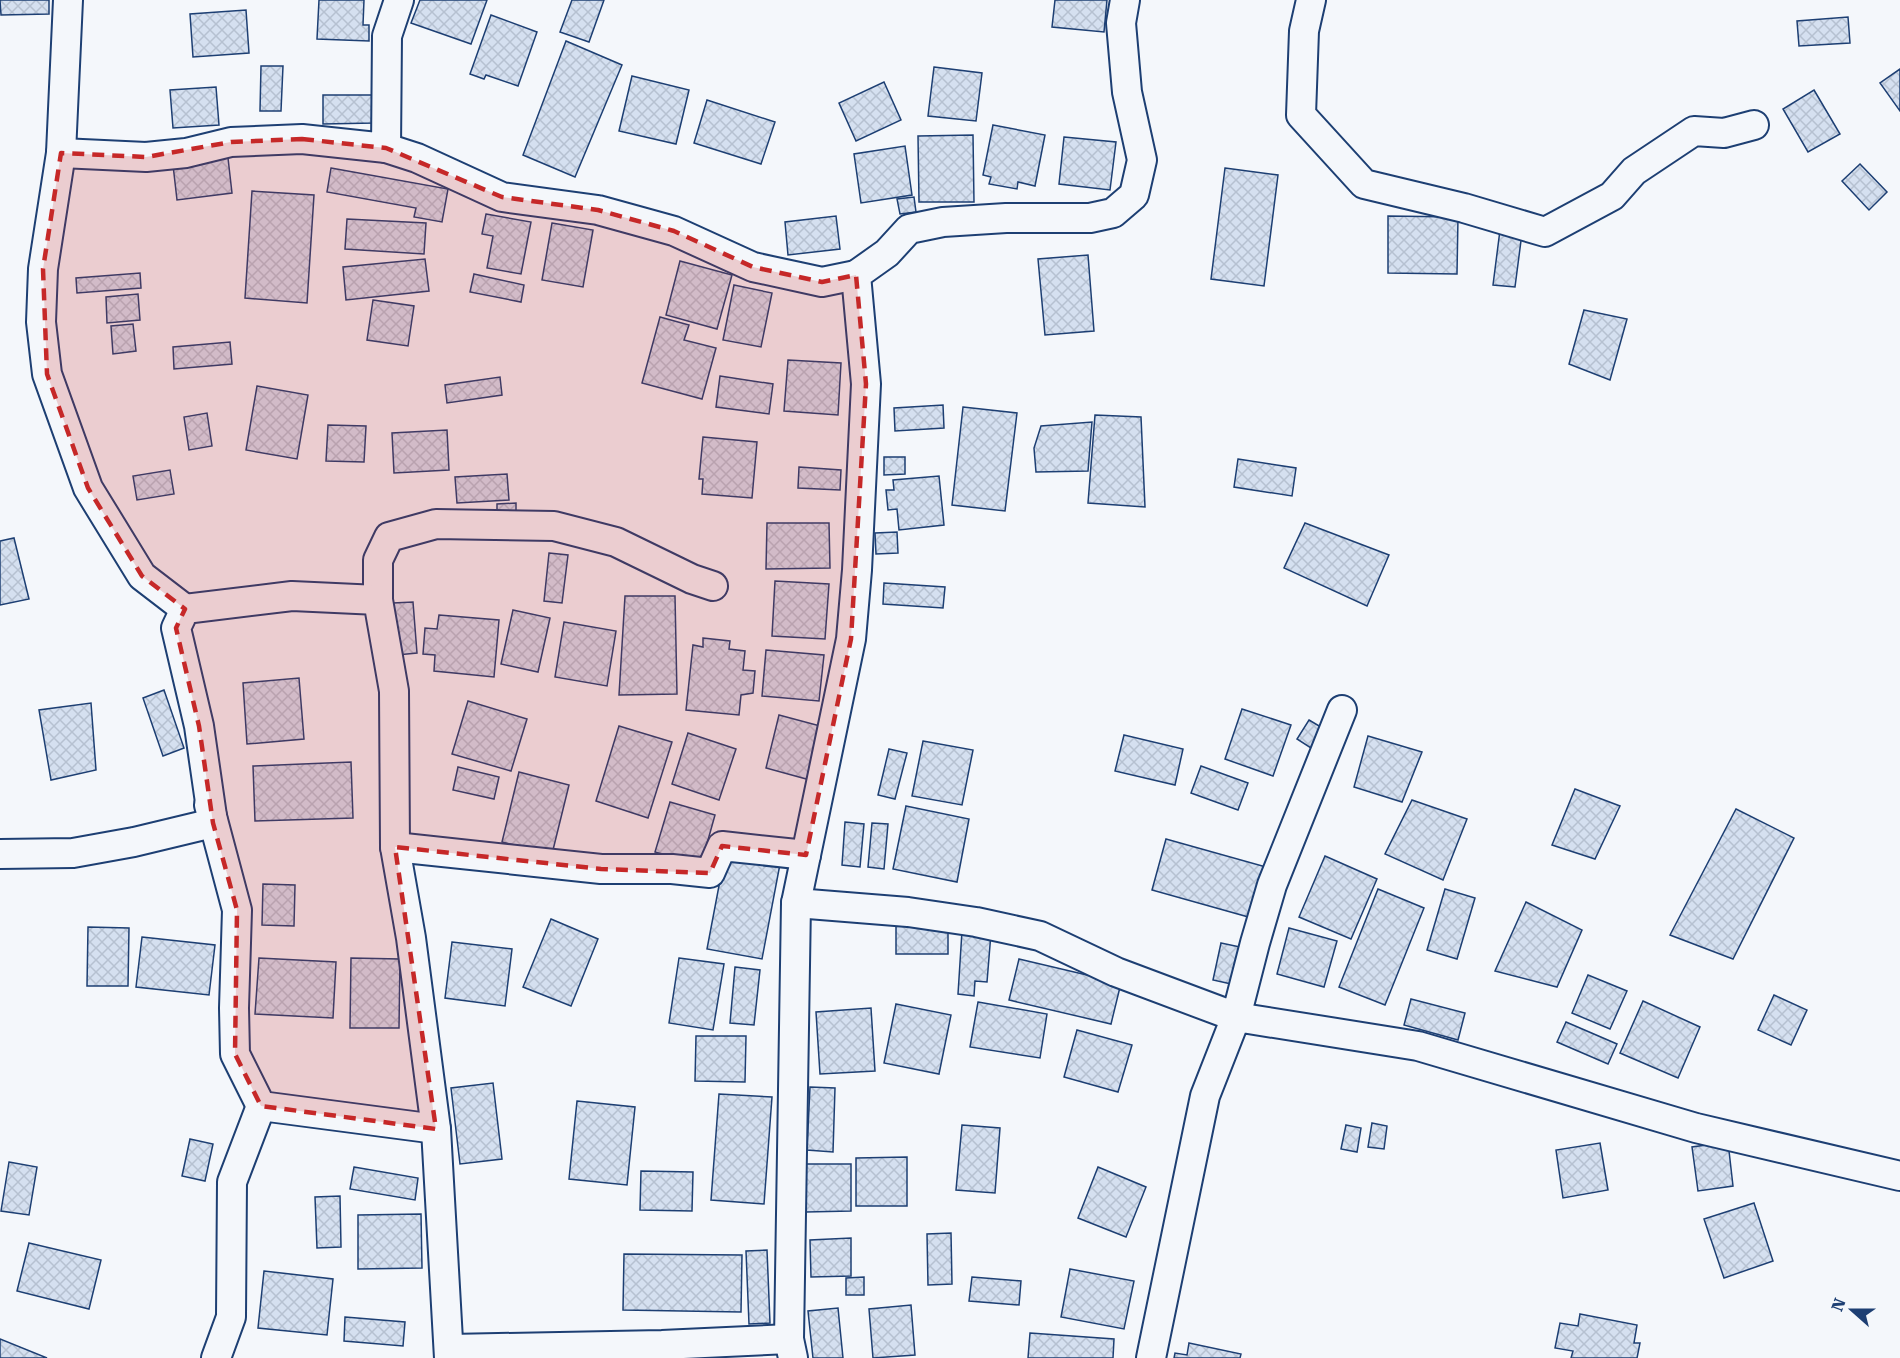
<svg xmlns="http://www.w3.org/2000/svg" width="1900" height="1358" font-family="'Roboto Serif',serif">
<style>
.building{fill:url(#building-cross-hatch);stroke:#1d3f73;stroke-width:1.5}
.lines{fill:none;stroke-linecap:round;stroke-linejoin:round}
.minor-casing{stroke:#1d3f73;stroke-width:32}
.minor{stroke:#f4f7fb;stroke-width:28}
.marked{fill:#c62828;fill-opacity:0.2;stroke:#c62828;stroke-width:4.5;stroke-dasharray:12 8;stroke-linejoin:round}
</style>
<defs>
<pattern id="building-cross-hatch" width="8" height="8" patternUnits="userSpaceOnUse" patternTransform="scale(1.5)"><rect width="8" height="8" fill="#d5e0f0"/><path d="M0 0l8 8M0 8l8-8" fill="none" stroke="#b6c1d1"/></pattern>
</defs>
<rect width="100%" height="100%" fill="#f4f7fb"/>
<!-- building -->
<g class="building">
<path d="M 0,0 L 49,0 L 49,14 L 1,15 Z"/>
<path d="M 319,0 L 364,0 L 363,25 L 369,25 L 369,41 L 317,39 Z"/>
<path d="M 420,0 L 487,0 L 471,44 L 411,23 Z"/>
<path d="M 572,0 L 604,0 L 589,42 L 560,32 Z"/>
<path d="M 1055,0 L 1107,0 L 1104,32 L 1052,27 Z"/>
<path d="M 246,10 L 249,53 L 193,57 L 190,14 Z"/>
<path d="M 491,15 L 537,32 L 518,86 L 486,75 L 484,79 L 470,74 Z"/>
<path d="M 1848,17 L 1850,43 L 1799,46 L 1797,21 Z"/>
<path d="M 566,41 L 622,65 L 575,177 L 523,155 Z"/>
<path d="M 261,66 L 283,66 L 281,111 L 260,111 Z"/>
<path d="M 934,67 L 982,73 L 976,121 L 928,116 Z"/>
<path d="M 1900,69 L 1900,111 L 1880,83 Z"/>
<path d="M 632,76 L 689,90 L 676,144 L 619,131 Z"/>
<path d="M 884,82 L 901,120 L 856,141 L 839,103 Z"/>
<path d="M 216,87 L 219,125 L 173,128 L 170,90 Z"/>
<path d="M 1814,90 L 1840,134 L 1808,152 L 1783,109 Z"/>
<path d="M 323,95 L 374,95 L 374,123 L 323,124 Z"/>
<path d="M 707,100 L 775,122 L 761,164 L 694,143 Z"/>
<path d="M 993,125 L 1045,135 L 1035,186 L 1018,182 L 1017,189 L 989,184 L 991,177 L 983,175 Z"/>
<path d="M 973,135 L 974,202 L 919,202 L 918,136 Z"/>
<path d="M 1064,137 L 1116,142 L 1110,190 L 1059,184 Z"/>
<path d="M 905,146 L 912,195 L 861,203 L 854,154 Z"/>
<path d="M 228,158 L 232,193 L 177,200 L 173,165 Z"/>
<path d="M 1860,164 L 1887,192 L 1869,210 L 1842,181 Z"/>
<path d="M 331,168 L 448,189 L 442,222 L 414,217 L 416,208 L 327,192 Z"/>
<path d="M 1225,168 L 1278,175 L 1264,286 L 1211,279 Z"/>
<path d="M 252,191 L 314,195 L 307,303 L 245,298 Z"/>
<path d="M 914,197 L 916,212 L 900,214 L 897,199 Z"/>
<path d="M 486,214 L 531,222 L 521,274 L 487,268 L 493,236 L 482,234 Z"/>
<path d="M 836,216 L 840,249 L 788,255 L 785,222 Z"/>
<path d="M 1388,216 L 1458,217 L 1457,274 L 1388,273 Z"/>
<path d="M 347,219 L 426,223 L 424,254 L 345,249 Z"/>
<path d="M 552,223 L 593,230 L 583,287 L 542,280 Z"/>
<path d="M 1500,230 L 1522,233 L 1515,287 L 1493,285 Z"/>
<path d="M 1088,255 L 1094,331 L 1045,335 L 1038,259 Z"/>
<path d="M 425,259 L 429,291 L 346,300 L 343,267 Z"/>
<path d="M 680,261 L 732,275 L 717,329 L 666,315 Z"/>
<path d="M 140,273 L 141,288 L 77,293 L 76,278 Z"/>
<path d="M 474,274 L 524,285 L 521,302 L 470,292 Z"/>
<path d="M 734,285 L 772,293 L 761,347 L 723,340 Z"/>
<path d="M 138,294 L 140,320 L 107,323 L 106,297 Z"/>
<path d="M 373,300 L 414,306 L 408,346 L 367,340 Z"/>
<path d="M 1584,310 L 1627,319 L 1610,380 L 1569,364 Z"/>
<path d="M 660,317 L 689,325 L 684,340 L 716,348 L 702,399 L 642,383 Z"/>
<path d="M 133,324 L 136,351 L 113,354 L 111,326 Z"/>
<path d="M 230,342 L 232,364 L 174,369 L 173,347 Z"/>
<path d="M 788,360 L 841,363 L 838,415 L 784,411 Z"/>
<path d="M 720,376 L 773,384 L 769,414 L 716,407 Z"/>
<path d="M 500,377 L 502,395 L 447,403 L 445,385 Z"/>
<path d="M 257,386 L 308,395 L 297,459 L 246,450 Z"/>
<path d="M 943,405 L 944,428 L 895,431 L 894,408 Z"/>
<path d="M 963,407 L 1017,413 L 1005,511 L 952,505 Z"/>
<path d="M 207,413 L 212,446 L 189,450 L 184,417 Z"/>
<path d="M 1095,415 L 1141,417 L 1145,507 L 1088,503 Z"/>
<path d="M 1092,422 L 1088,471 L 1036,472 L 1034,448 L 1041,426 Z"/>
<path d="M 328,425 L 366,426 L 364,462 L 326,461 Z"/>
<path d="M 447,430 L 449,470 L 394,473 L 392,433 Z"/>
<path d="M 703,437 L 757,442 L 752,498 L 702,494 L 703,479 L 699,479 Z"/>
<path d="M 884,457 L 905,457 L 905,474 L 884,475 Z"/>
<path d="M 1238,459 L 1296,468 L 1292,496 L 1234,487 Z"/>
<path d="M 799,467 L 841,470 L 840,490 L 798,488 Z"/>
<path d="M 170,470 L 174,494 L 137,500 L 133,476 Z"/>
<path d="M 507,474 L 509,500 L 457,503 L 455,477 Z"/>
<path d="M 939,476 L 944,525 L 899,530 L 897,509 L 888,510 L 886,490 L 894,490 L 893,480 Z"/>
<path d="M 516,503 L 516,516 L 497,517 L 497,504 Z"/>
<path d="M 767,523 L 829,523 L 830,568 L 766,569 Z"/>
<path d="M 1305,523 L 1389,555 L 1367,606 L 1284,568 Z"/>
<path d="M 897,532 L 898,553 L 876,554 L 875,533 Z"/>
<path d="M 14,538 L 29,599 L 0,605 L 0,541 Z"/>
<path d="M 549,553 L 568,555 L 562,603 L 544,601 Z"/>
<path d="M 775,581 L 829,584 L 825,639 L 772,636 Z"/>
<path d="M 884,583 L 945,587 L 943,608 L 883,604 Z"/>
<path d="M 625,596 L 675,596 L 677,694 L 619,695 Z"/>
<path d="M 413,602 L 417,653 L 397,655 L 393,603 Z"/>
<path d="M 513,610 L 550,618 L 538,672 L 501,664 Z"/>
<path d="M 439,615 L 499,620 L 494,677 L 434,671 L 435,655 L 423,654 L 425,628 L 437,629 Z"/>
<path d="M 564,622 L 616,631 L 607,686 L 555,677 Z"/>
<path d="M 703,638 L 730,641 L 729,649 L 745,651 L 743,670 L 755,671 L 753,693 L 741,695 L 739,715 L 686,710 L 693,645 L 703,647 Z"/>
<path d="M 766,650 L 824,655 L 819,701 L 762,696 Z"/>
<path d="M 299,678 L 304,739 L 247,744 L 243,683 Z"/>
<path d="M 164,690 L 184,748 L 163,756 L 143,698 Z"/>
<path d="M 468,701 L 527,719 L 511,771 L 452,754 Z"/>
<path d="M 91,703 L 96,770 L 51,780 L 39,710 Z"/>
<path d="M 1242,709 L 1291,725 L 1273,776 L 1225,759 Z"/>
<path d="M 779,715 L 824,727 L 810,780 L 766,768 Z"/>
<path d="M 1309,720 L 1326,730 L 1314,750 L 1297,739 Z"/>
<path d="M 619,726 L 672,742 L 648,818 L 596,801 Z"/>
<path d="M 688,733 L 736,749 L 719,800 L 672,784 Z"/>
<path d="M 1124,735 L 1183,749 L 1175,785 L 1115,771 Z"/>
<path d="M 1368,736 L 1422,752 L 1402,802 L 1354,787 Z"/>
<path d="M 923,741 L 973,750 L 962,805 L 912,796 Z"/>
<path d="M 889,749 L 907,753 L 895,799 L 878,795 Z"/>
<path d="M 351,762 L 353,818 L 255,821 L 253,766 Z"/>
<path d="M 1201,766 L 1248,783 L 1238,810 L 1191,793 Z"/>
<path d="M 458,767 L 499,777 L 494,799 L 453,790 Z"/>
<path d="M 519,772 L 569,785 L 552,854 L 502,842 Z"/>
<path d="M 1575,789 L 1620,806 L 1595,859 L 1552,845 Z"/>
<path d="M 1412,800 L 1467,819 L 1443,880 L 1385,854 Z"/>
<path d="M 670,802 L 715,815 L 701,865 L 655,852 Z"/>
<path d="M 906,806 L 969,819 L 957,882 L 893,869 Z"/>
<path d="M 1736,809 L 1794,838 L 1733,959 L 1670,935 Z"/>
<path d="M 845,822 L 864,824 L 860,867 L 842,865 Z"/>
<path d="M 872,823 L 888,824 L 884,869 L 868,867 Z"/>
<path d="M 1166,839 L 1266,867 L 1252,918 L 1152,890 Z"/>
<path d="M 725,854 L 780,864 L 762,959 L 707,949 Z"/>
<path d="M 1325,856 L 1377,879 L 1351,939 L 1299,917 Z"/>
<path d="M 263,884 L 295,885 L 294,926 L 262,925 Z"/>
<path d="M 1378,889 L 1424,908 L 1385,1005 L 1339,987 Z"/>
<path d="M 1445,889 L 1475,898 L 1457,959 L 1427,950 Z"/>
<path d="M 1526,902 L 1582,930 L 1557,987 L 1495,971 Z"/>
<path d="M 551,919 L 598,939 L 571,1006 L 523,987 Z"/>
<rect x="896" y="926" width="52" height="28"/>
<path d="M 88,927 L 129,928 L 128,986 L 87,986 Z"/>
<path d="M 1289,928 L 1337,941 L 1324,987 L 1277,974 Z"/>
<path d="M 962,931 L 991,933 L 987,982 L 975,981 L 974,996 L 958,994 Z"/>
<path d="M 142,937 L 215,945 L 209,995 L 136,987 Z"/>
<path d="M 452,942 L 512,949 L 505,1006 L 445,998 Z"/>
<path d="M 1221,943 L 1245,948 L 1236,985 L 1213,980 Z"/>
<path d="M 259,958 L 336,962 L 333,1018 L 255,1014 Z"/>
<path d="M 351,958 L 400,959 L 399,1028 L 350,1028 Z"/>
<path d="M 679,958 L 724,964 L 713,1030 L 669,1023 Z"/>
<path d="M 1019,959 L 1121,983 L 1111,1024 L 1009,1000 Z"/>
<path d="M 735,967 L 760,970 L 754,1025 L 730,1023 Z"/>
<path d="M 1588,975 L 1627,991 L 1610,1029 L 1572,1013 Z"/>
<path d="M 1774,995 L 1807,1010 L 1791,1045 L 1758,1030 Z"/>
<path d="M 1411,999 L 1465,1013 L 1458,1040 L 1404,1025 Z"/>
<path d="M 1643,1001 L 1700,1027 L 1678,1078 L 1620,1053 Z"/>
<path d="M 978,1002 L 1047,1014 L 1040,1058 L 970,1047 Z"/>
<path d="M 896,1004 L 951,1015 L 939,1074 L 884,1063 Z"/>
<path d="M 871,1008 L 875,1071 L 820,1074 L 816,1012 Z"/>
<path d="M 1566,1022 L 1617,1044 L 1608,1064 L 1557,1042 Z"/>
<path d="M 1077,1030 L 1132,1045 L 1118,1092 L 1064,1077 Z"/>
<path d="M 696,1036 L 746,1036 L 745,1082 L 695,1081 Z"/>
<path d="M 493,1083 L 502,1159 L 460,1164 L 451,1088 Z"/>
<path d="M 810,1087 L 835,1088 L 833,1152 L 807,1150 Z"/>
<path d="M 719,1094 L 772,1097 L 764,1204 L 711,1200 Z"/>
<path d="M 577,1101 L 635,1107 L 627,1185 L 569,1179 Z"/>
<path d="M 1372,1123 L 1387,1126 L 1384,1149 L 1368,1147 Z"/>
<path d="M 962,1125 L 1000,1128 L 995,1193 L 956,1190 Z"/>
<path d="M 1346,1125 L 1361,1128 L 1357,1152 L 1341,1149 Z"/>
<path d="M 190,1139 L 213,1144 L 205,1181 L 182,1176 Z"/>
<path d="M 1728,1142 L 1733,1186 L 1698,1191 L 1692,1147 Z"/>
<path d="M 1600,1143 L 1608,1190 L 1563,1198 L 1556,1150 Z"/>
<path d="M 907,1157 L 907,1206 L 856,1206 L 856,1158 Z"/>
<path d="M 9,1162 L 37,1167 L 29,1215 L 1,1211 Z"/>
<path d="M 806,1164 L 851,1164 L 851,1211 L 806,1212 Z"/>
<path d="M 354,1167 L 418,1178 L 415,1200 L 350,1189 Z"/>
<path d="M 1098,1167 L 1146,1187 L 1126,1237 L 1078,1218 Z"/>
<path d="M 641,1171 L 693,1172 L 692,1211 L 640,1210 Z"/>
<path d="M 340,1196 L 341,1247 L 317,1248 L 315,1197 Z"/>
<path d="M 1754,1203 L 1773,1261 L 1724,1278 L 1704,1219 Z"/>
<path d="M 421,1214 L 422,1268 L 358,1269 L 358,1215 Z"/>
<path d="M 951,1233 L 952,1284 L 928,1285 L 927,1234 Z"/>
<path d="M 851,1238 L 851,1276 L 811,1277 L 810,1240 Z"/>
<path d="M 29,1243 L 101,1260 L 89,1309 L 17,1291 Z"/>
<path d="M 767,1250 L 770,1323 L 749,1324 L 746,1251 Z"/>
<path d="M 624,1254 L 742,1255 L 741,1312 L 623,1310 Z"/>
<path d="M 1070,1269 L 1134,1281 L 1124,1329 L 1061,1317 Z"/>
<path d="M 264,1271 L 333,1279 L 327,1335 L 258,1328 Z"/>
<path d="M 864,1277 L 864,1295 L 846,1295 L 846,1278 Z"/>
<path d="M 972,1277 L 1021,1281 L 1019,1305 L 969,1301 Z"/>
<path d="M 911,1305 L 915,1355 L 873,1358 L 869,1309 Z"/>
<path d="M 838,1308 L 843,1358 L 813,1358 L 808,1311 Z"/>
<path d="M 1580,1314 L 1637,1325 L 1634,1343 L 1640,1343 L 1637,1358 L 1571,1358 L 1573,1351 L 1555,1348 L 1560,1323 L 1578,1326 Z"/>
<path d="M 345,1317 L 405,1322 L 403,1346 L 344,1341 Z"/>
<path d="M 1030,1333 L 1114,1339 L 1113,1358 L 1028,1358 Z"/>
<path d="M 0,1339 L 47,1358 L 0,1358 Z"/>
<path d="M 1189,1343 L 1241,1354 L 1240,1358 L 1174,1358 L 1175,1353 L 1187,1355 Z"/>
</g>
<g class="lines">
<!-- minor casing -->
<g class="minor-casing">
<g id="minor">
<path d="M 68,0 L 61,153 L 43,269 L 41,322 L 47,374 L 88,488 L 142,576 L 185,609"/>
<path d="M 1311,0 L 1304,31 L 1301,115 L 1364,184 L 1464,208 L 1545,232 L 1612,196 L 1634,171 L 1694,131 L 1724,133 L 1754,125"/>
<path d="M 386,148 L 417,158 L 502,197 L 598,210 L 674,231 L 753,267 L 822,282 L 856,275"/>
<path d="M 61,153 L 146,157 L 186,153 L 231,142 L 302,139 L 386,148 L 387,36 L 399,0"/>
<path d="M 378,600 L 378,560 L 389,537 L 436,524 L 554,526 L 616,542 L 692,579 L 713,586"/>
<path d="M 209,805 L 237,910 L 234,1008 L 235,1054 L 261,1106 L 436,1129"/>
<path d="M 395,847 L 601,869 L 672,869 L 710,873 L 722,846 L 806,855"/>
<path d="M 0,854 L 73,853 L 134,842 L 213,823 L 199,726 L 176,628 L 185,609 L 292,596 L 378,600 L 394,691 L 395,847 L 411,938 L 436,1129 L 449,1358"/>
<path d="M 796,903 L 908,912 L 976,922 L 1040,936 L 1116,972 L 1236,1017 L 1255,943 L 1272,885 L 1342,710"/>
<path d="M 450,1349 L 662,1345 L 789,1339"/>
<path d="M 216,1358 L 231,1317 L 232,1182 L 261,1106"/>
<path d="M 793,1358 L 789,1339 L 796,903 L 851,639 L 857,570 L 866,384 L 856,275 L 887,253 L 909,229 L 943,222 L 1006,218 L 1090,218 L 1113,213 L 1134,195 L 1142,160 L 1127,92 L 1121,23 L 1125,0"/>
<path d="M 1151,1358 L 1205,1096 L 1236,1017 L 1418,1046 L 1696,1128 L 1900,1176"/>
</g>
</g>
<!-- minor -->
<use href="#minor" class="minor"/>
</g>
<!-- marked area -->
<path class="marked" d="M 302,139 L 386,148 L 502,197 L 598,210 L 674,231 L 753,267 L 822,282 L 856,275 L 866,384 L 851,639 L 806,855 L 722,846 L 710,873 L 601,869 L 395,847 L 436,1129 L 261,1106 L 235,1054 L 237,910 L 213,823 L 199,726 L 176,628 L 185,609 L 142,576 L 88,488 L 47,374 L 43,269 L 61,153 L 146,157 L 231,142 Z"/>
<!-- north arrow -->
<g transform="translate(1852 1310) rotate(291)" stroke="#f4f7fb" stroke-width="4.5" paint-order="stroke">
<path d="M0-4.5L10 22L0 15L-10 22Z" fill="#1d3f73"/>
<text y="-9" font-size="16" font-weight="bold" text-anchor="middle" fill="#1d3f73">N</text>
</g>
</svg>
